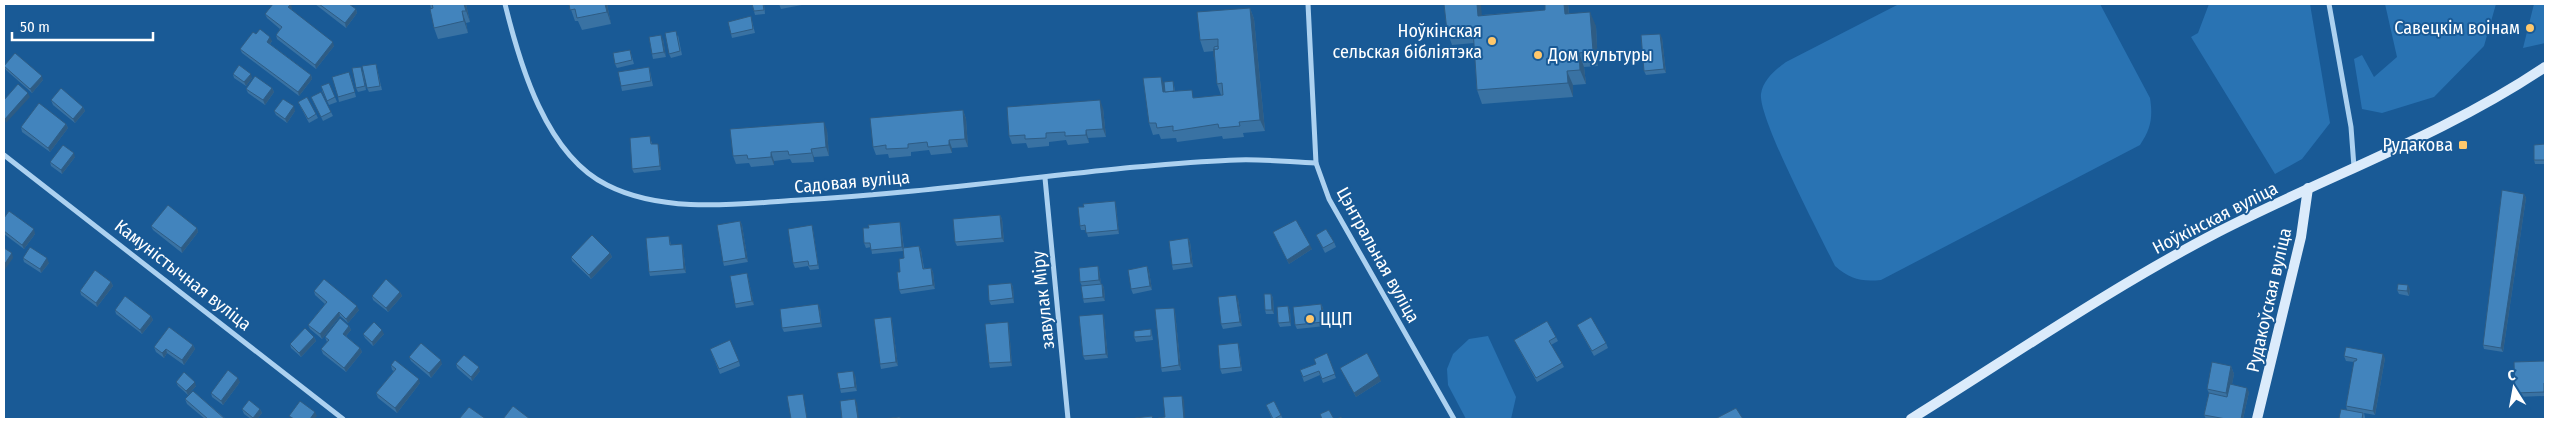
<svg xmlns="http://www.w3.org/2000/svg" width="2549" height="423" font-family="'Fira Sans Condensed',sans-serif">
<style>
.green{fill:#2973b3}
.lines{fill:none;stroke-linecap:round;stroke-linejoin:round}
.street{stroke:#acd1f0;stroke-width:5}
.secondary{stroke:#dbebfb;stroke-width:10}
.wall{fill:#3972a3}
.shaded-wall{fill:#2e5c84}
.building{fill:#4284bd;stroke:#2e5c84}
.poi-dot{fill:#ffc86c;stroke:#195a96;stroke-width:2}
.labels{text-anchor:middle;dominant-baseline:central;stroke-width:4;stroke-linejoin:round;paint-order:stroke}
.poi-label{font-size:18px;fill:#fff;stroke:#195a96;text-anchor:end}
.street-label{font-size:18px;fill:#fff;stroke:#195a96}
</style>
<rect width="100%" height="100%" fill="#195a96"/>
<!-- green -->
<g class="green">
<path d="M 1899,4 L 2100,4 L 2150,98 C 2153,117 2151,129 2140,145 L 1881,280 C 1861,282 1850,279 1835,266 C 1821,237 1758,118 1761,94 C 1763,80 1775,70 1786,62 Z"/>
<path d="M 2209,4 L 2310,4 L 2330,123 L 2302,159 L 2275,174 L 2191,37 L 2198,33 Z"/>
<path d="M 2385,4 L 2496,4 L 2484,46 L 2434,97 L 2382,113 L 2362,109 L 2354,59 L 2362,55 L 2374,77 L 2397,57 Z"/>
<path d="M 2534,4 L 2545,4 L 2545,43 L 2523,48 Z"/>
<path d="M 1488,336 L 1516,397 L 1511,419 L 1466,419 L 1448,385 L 1447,369 L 1453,354 L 1469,339 Z"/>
</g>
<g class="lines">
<!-- street -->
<g class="street">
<path d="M 505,4 C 520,65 546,155 607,185 C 664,214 739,204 800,200 C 909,194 1017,179 1125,168 C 1162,165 1200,161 1237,160 C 1263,159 1290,162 1316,163"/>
<path d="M 1308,4 L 1316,163 L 1329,199 L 1454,419"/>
<path d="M 2329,4 L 2351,127 L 2354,167"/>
<path d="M 4,155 L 343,419"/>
<path d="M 1045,178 L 1068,419"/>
</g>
<!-- secondary -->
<g class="secondary">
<path d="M 1911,419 C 2012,356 2112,287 2218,232 C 2327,176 2444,135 2545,67"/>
<path d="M 2257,419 L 2301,237 L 2308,188"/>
</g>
</g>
<!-- wall -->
<g class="wall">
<path d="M 315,4 L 349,4 L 356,9 L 357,13 L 346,28 Z"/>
<path d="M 430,4 L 466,4 L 470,22 L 466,23 L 468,33 L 438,39 L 434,28 L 431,9 Z"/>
<path d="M 569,4 L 607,4 L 611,24 L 582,30 L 578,21 L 575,21 Z"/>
<path d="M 752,4 L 764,4 L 765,14 L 755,15 Z"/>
<path d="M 779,4 L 807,4 L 781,9 Z"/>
<path d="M 1545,4 L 1568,4 L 1569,13 L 1596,26 L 1598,66 L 1584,67 L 1586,84 L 1573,85 L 1573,97 L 1482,104 L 1477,90 L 1474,43 L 1452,45 L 1447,31 L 1482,15 L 1545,10 Z"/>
<path d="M 292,8 L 291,9 L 334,46 L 316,69 L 277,39 L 276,35 L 280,29 L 267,18 L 265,14 Z"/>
<path d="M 1250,8 L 1254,19 L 1265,131 L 1243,133 L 1244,137 L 1223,139 L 1222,136 L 1177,142 L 1176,138 L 1161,139 L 1159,134 L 1153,135 L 1149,123 L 1164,84 L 1174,85 L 1175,91 L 1195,98 L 1221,95 L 1217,84 L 1214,51 L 1204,52 L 1200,40 Z"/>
<path d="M 752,21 L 755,33 L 732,38 L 731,34 Z"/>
<path d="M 256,34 L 272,41 L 270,44 L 311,75 L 312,79 L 299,96 L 242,53 L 240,49 Z"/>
<path d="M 678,35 L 682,55 L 671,58 L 669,54 Z"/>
<path d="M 1662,38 L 1666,73 L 1646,75 L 1644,71 Z"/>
<path d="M 663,39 L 666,57 L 653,59 L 652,54 Z"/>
<path d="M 630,50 L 634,64 L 617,68 L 615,64 Z"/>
<path d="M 376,64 L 382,90 L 369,92 L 367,88 Z"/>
<path d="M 4,66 L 43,80 L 32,93 L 6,70 Z"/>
<path d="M 649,67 L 650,71 L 653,86 L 622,91 L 621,86 Z"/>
<path d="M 363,71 L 366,90 L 358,92 L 356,88 Z"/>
<path d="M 233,74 L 252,78 L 246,86 L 234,78 Z"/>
<path d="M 351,77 L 356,97 L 339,102 L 338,97 Z"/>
<path d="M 329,83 L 337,102 L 329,105 L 322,91 Z"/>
<path d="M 272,88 L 274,92 L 265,105 L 248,93 L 246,89 Z"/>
<path d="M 311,97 L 331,112 L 333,116 L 323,121 Z"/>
<path d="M 51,100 L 83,107 L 85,111 L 75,123 L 53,105 Z"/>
<path d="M 298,102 L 316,114 L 318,118 L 309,123 Z"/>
<path d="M 1103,108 L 1106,137 L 1088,138 L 1089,143 L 1068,145 L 1066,140 L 1049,142 L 1049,146 L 1028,148 L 1026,143 L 1012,144 L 1009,136 Z"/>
<path d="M 963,110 L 966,119 L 968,147 L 952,148 L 952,153 L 931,155 L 929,150 L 911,152 L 911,156 L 889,158 L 888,154 L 876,155 L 873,147 Z"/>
<path d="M 274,111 L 295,111 L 287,123 L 276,115 Z"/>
<path d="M 66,124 L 68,128 L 50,152 L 22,132 L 21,127 Z"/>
<path d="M 827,130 L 829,156 L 814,157 L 814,162 L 792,163 L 790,159 L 774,161 L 774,165 L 751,167 L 749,163 L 736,164 L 733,156 Z"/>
<path d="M 652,141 L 652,144 L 659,148 L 661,170 L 634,173 L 632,169 Z"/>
<path d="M 2545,144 L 2545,164 L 2535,164 L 2534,160 Z"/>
<path d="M 75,157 L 62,174 L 51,166 L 50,162 Z"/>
<path d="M 2524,194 L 2526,198 L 2503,352 L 2484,349 L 2483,345 Z"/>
<path d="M 1116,205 L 1119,234 L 1088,237 L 1086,230 L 1081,230 L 1080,226 L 1084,207 Z"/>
<path d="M 1000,215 L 1002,219 L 1004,242 L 957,246 L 955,242 Z"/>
<path d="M 4,218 L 35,234 L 24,249 L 4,234 Z"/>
<path d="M 740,221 L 742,225 L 748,262 L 724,266 L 723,262 Z"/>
<path d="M 151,226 L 197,228 L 198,232 L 182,253 L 153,230 Z"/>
<path d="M 901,226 L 904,248 L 919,246 L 921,250 L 924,268 L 931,268 L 933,272 L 935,289 L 901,294 L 899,290 L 900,272 L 904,258 L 903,251 L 872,254 L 871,247 L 866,248 L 864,243 Z"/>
<path d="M 813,230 L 819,269 L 810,270 L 808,266 L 795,268 L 793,263 Z"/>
<path d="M 1273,232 L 1312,249 L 1289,264 Z"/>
<path d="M 1316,235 L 1334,242 L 1336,247 L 1325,253 Z"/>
<path d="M 669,236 L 671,245 L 682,244 L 683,248 L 686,273 L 650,276 L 649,272 Z"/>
<path d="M 1188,238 L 1190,242 L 1193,267 L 1173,270 L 1172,265 Z"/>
<path d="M 610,253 L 612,257 L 591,279 L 572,261 L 571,257 Z"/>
<path d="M 23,258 L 49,263 L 41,273 L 24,262 Z"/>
<path d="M 1098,266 L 1099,270 L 1101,284 L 1102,284 L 1104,288 L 1105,301 L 1084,303 L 1083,299 L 1082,286 L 1080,282 Z"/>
<path d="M 1147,266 L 1149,271 L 1152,290 L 1133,294 L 1131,289 Z"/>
<path d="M 747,273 L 748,277 L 754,305 L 736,308 L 735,304 Z"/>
<path d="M 111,282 L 113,286 L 97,307 L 81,295 L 80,291 Z"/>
<path d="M 1011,283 L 1013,287 L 1014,303 L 991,305 L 989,301 Z"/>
<path d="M 2410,289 L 2409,296 L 2399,294 L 2397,290 Z"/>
<path d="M 314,291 L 359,310 L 348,323 L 340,316 L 322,339 L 310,329 L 308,325 L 325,304 L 315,295 Z"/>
<path d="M 400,292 L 402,296 L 388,312 L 373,300 L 372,296 Z"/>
<path d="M 1271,294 L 1273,298 L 1274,314 L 1266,314 L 1265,310 Z"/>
<path d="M 1238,299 L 1242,326 L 1223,329 L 1221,324 Z"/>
<path d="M 1321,304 L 1323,308 L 1325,326 L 1297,329 L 1295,325 Z"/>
<path d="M 1288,306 L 1290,311 L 1291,326 L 1280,327 L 1278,323 Z"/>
<path d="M 820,308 L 822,327 L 784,332 L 782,328 Z"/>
<path d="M 1174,308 L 1175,312 L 1181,370 L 1162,372 L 1161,368 Z"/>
<path d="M 115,310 L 151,316 L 153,320 L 142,334 L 116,314 Z"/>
<path d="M 891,317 L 892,321 L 898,366 L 881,369 L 880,364 Z"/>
<path d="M 1104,318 L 1108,358 L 1085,360 L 1083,356 Z"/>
<path d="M 1577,325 L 1606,343 L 1608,348 L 1594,356 L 1579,329 Z"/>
<path d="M 349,326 L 351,330 L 346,336 L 360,348 L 362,352 L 346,372 L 323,354 L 321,349 L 327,342 L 325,337 Z"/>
<path d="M 1009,327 L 1012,366 L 990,368 L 989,363 Z"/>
<path d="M 1151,329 L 1152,334 L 1153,340 L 1136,342 L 1134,337 Z"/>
<path d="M 363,334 L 384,334 L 373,346 L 365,338 Z"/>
<path d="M 314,337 L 316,341 L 301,357 L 291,348 L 290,344 Z"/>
<path d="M 1556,337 L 1558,341 L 1551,345 L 1562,363 L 1564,367 L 1537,382 L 1516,344 L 1514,340 Z"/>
<path d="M 193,345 L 195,349 L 184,365 L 167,353 L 164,358 L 156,352 L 154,347 Z"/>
<path d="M 1239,347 L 1242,371 L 1222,374 L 1220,369 Z"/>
<path d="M 710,349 L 739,361 L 740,366 L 720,374 Z"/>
<path d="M 1327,353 L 1336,378 L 1323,383 L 1320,375 L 1304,382 L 1300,370 L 1316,364 Z"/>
<path d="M 2344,356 L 2385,358 L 2375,415 L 2364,413 L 2365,417 L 2365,419 L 2339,419 L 2339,418 L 2347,410 L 2346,406 L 2354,362 L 2346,361 Z"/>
<path d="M 409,357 L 442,364 L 431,378 L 411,361 Z"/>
<path d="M 2545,361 L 2545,396 L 2517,397 L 2515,393 Z"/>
<path d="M 456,364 L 480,371 L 472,381 L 457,368 Z"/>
<path d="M 391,365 L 420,383 L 397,413 L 378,398 L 376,393 L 394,371 L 392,370 Z"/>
<path d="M 2231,366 L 2234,374 L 2232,384 L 2249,392 L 2243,419 L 2206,419 L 2204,415 L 2209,393 L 2207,389 Z"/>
<path d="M 1340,368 L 1381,381 L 1356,397 Z"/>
<path d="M 855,375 L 857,391 L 841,393 L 840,389 Z"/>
<path d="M 176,382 L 196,386 L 188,395 L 178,386 Z"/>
<path d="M 240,382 L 223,405 L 212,397 L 211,393 Z"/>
<path d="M 193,391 L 226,419 L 205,419 L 187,404 L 185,399 Z"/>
<path d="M 1266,405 L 1281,415 L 1283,419 L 1272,419 Z"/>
<path d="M 242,409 L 260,409 L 262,413 L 257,419 L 251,419 L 244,414 Z"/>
</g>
<!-- shaded-wall -->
<g class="shaded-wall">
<path d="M 291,4 L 292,8 L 290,11 L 288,7 Z"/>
<path d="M 464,4 L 466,4 L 470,22 L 466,11 Z"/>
<path d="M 605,4 L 607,4 L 611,24 L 607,12 Z"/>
<path d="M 1477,4 L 1481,4 L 1483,30 L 1478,16 Z"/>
<path d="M 1564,4 L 1568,4 L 1570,28 L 1565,14 Z"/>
<path d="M 1250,8 L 1254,19 L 1265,131 L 1260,120 Z"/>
<path d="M 356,9 L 357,13 L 346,28 L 345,23 Z"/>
<path d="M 462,11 L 466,23 L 468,33 L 464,21 Z"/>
<path d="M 1590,12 L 1596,26 L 1598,66 L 1593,51 Z"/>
<path d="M 1660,34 L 1662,38 L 1666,73 L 1664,69 Z"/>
<path d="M 661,35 L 663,39 L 666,57 L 664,52 Z"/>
<path d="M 270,37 L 272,41 L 268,46 L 267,42 Z"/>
<path d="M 333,42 L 334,46 L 316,69 L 315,65 Z"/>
<path d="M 1579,53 L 1584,67 L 1586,84 L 1580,70 Z"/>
<path d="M 1567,71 L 1573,85 L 1573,97 L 1568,83 Z"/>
<path d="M 251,74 L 252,78 L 246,86 L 244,82 Z"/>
<path d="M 311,75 L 312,79 L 299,96 L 298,92 Z"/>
<path d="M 42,76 L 43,80 L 32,93 L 30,89 Z"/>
<path d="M 1161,77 L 1166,88 L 1167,99 L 1163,92 Z"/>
<path d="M 272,88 L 274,92 L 265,105 L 263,100 Z"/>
<path d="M 28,93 L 30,97 L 6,123 L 5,119 Z"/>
<path d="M 1100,100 L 1103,108 L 1106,137 L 1103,129 Z"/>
<path d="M 294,106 L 295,111 L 287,123 L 285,119 Z"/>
<path d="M 83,107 L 85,111 L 75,123 L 73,119 Z"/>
<path d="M 963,110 L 966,119 L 968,147 L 965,139 Z"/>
<path d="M 824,122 L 827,130 L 829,156 L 826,147 Z"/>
<path d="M 66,124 L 68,128 L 50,152 L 48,148 Z"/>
<path d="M 1086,130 L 1088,138 L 1089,143 L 1086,135 Z"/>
<path d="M 949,140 L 952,148 L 952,153 L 949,145 Z"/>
<path d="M 658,144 L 659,148 L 661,170 L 660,166 Z"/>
<path d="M 811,149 L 814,157 L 814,162 L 812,153 Z"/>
<path d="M 771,152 L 774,161 L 774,165 L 771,157 Z"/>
<path d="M 74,153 L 75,157 L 62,174 L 61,170 Z"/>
<path d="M 2524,194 L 2526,198 L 2503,352 L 2501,348 Z"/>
<path d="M 1115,201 L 1116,205 L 1119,234 L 1118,230 Z"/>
<path d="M 1000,215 L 1002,219 L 1004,242 L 1002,238 Z"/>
<path d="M 740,221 L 742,225 L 748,262 L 746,258 Z"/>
<path d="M 900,222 L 901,226 L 904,251 L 902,247 Z"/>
<path d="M 197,228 L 198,232 L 182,253 L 181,248 Z"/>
<path d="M 34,229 L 35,234 L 24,249 L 22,245 Z"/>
<path d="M 1188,238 L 1190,242 L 1193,267 L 1191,263 Z"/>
<path d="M 682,244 L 683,248 L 686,273 L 684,269 Z"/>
<path d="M 1310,245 L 1312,249 L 1289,264 L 1287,260 Z"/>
<path d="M 919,246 L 921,250 L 924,273 L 923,269 Z"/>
<path d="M 12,253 L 13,258 L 4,271 L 4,265 Z"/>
<path d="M 610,253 L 612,257 L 591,279 L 589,275 Z"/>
<path d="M 47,258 L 49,263 L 41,273 L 40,269 Z"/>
<path d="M 1098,266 L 1099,270 L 1101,284 L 1099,280 Z"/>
<path d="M 1147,266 L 1149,271 L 1152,290 L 1150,286 Z"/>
<path d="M 931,268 L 933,272 L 935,289 L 933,285 Z"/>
<path d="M 747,273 L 748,277 L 754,305 L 752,301 Z"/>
<path d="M 111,282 L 113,286 L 97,307 L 96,303 Z"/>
<path d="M 1011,283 L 1013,287 L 1014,303 L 1013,298 Z"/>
<path d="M 1102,284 L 1104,288 L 1105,301 L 1103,297 Z"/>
<path d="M 2408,285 L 2410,289 L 2409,296 L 2407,291 Z"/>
<path d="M 400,292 L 402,296 L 388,312 L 386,308 Z"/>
<path d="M 1271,294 L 1273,298 L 1274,314 L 1272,310 Z"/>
<path d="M 1236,295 L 1238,299 L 1242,326 L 1240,322 Z"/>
<path d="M 818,304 L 820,308 L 822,327 L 821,323 Z"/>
<path d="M 1321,304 L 1323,308 L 1325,326 L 1323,322 Z"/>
<path d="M 357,306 L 359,310 L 348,323 L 346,319 Z"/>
<path d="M 1288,306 L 1290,311 L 1291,326 L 1290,322 Z"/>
<path d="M 1174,308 L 1175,312 L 1181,370 L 1179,365 Z"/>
<path d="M 339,312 L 340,316 L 322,339 L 320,334 Z"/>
<path d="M 1103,314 L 1104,318 L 1108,358 L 1106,354 Z"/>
<path d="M 151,316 L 153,320 L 142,334 L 140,330 Z"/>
<path d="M 891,317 L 892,321 L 898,366 L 896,362 Z"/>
<path d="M 1008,322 L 1009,327 L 1012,366 L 1011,362 Z"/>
<path d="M 349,326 L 351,330 L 344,338 L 343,334 Z"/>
<path d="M 382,330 L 384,334 L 373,346 L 372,342 Z"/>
<path d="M 314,337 L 316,341 L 301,357 L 299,353 Z"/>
<path d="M 193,345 L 195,349 L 184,365 L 182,360 Z"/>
<path d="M 360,348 L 362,352 L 346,372 L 344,368 Z"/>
<path d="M 166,349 L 167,353 L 164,358 L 162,353 Z"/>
<path d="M 2383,354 L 2385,358 L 2375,415 L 2373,411 Z"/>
<path d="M 441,360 L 442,364 L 431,378 L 429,373 Z"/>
<path d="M 2231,366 L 2234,374 L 2229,401 L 2226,393 Z"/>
<path d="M 479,367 L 480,371 L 472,381 L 471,377 Z"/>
<path d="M 853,371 L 855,375 L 857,391 L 855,387 Z"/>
<path d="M 1379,376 L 1381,381 L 1356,397 L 1354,393 Z"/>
<path d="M 238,378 L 240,382 L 223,405 L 221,401 Z"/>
<path d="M 419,379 L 420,383 L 397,413 L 395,408 Z"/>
<path d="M 195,382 L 196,386 L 188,395 L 186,391 Z"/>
<path d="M 2247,388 L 2249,392 L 2243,419 L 2241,419 Z"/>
<path d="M 1182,396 L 1184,400 L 1185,419 L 1184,419 Z"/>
<path d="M 855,399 L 857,403 L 859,419 L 858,419 Z"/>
<path d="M 260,409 L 262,413 L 257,419 L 253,419 L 253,418 Z"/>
<path d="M 315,412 L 317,416 L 314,419 L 310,419 Z"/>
</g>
<!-- building -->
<g class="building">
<path d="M 273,4 L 291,4 L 288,7 L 333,42 L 315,65 L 276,35 L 282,27 L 265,14 Z"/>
<path d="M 319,4 L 349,4 L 356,9 L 345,23 Z"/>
<path d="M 432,4 L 464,4 L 466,11 L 462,11 L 464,21 L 434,28 L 430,9 L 433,8 Z"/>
<path d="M 569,4 L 605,4 L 607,12 L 577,18 L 575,9 L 570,10 Z"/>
<path d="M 752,4 L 763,4 L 764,10 L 754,11 Z"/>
<path d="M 1444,4 L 1477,4 L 1478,16 L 1545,10 L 1545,4 L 1564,4 L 1565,14 L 1590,12 L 1593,51 L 1579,53 L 1580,70 L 1567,71 L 1568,83 L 1477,90 L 1473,29 L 1447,31 Z"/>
<path d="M 1250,8 L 1260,120 L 1239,122 L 1240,126 L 1219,128 L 1218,124 L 1173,131 L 1173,126 L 1157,128 L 1156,123 L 1149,123 L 1143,78 L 1161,77 L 1163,92 L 1192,90 L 1193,98 L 1223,95 L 1222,83 L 1217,84 L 1214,49 L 1218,49 L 1218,39 L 1200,40 L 1197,12 Z"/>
<path d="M 751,16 L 753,29 L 731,34 L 728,22 Z"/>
<path d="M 260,29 L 270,37 L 267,42 L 311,75 L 298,92 L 240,49 L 253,32 L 256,34 Z"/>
<path d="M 676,31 L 680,51 L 669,54 L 665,33 Z"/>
<path d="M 1660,34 L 1664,69 L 1644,71 L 1641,35 Z"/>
<path d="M 661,35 L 664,52 L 652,54 L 649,37 Z"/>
<path d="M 1218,46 L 1218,49 L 1214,49 L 1214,57 L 1214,47 Z"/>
<path d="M 630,50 L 632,60 L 615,64 L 613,53 Z"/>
<path d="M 15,53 L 42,76 L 30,89 L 4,66 Z"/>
<path d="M 376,64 L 380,86 L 367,88 L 362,66 Z"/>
<path d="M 239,65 L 251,74 L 244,82 L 233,74 Z"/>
<path d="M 361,67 L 365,86 L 356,88 L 352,68 Z"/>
<path d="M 649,67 L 651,81 L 621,86 L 618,72 Z"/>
<path d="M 349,72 L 355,92 L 338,97 L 332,77 Z"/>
<path d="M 255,76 L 272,88 L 263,100 L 246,89 Z"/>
<path d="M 1173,81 L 1174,91 L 1165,92 L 1164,82 Z"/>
<path d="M 329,83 L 335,97 L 327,101 L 321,86 Z"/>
<path d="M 18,84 L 28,93 L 5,119 L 4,118 L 4,100 Z"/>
<path d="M 61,88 L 83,107 L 73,119 L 51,100 Z"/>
<path d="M 321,92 L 331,112 L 321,117 L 311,97 Z"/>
<path d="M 307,97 L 316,114 L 308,119 L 298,102 Z"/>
<path d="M 283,99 L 294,106 L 285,119 L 274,111 Z"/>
<path d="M 1100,100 L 1103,129 L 1086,130 L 1086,135 L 1065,136 L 1065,132 L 1046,133 L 1046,138 L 1025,139 L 1025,135 L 1009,136 L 1007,107 Z"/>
<path d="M 39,103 L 66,124 L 48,148 L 21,127 Z"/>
<path d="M 963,110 L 965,139 L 949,140 L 949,145 L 928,147 L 927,142 L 908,144 L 908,148 L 886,149 L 886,145 L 873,147 L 870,118 Z"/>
<path d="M 824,122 L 826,147 L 811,149 L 812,153 L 789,155 L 788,151 L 771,152 L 771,157 L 748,159 L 747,155 L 733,156 L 730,129 Z"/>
<path d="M 650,136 L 651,144 L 658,144 L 660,166 L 632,169 L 630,138 Z"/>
<path d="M 2545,144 L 2545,160 L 2534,160 L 2534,145 Z"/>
<path d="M 63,145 L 74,153 L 61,170 L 50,162 Z"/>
<path d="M 2502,190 L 2524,194 L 2501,348 L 2483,345 Z"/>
<path d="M 1115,201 L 1118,230 L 1086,233 L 1085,225 L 1080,226 L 1078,207 L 1084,207 L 1083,204 Z"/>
<path d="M 168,205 L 197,228 L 181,248 L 151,226 Z"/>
<path d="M 9,211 L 34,229 L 22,245 L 4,231 L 4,218 Z"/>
<path d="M 1000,215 L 1002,238 L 955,242 L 953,219 Z"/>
<path d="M 1296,220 L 1310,245 L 1287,260 L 1273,232 Z"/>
<path d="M 740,221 L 746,258 L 723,262 L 717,225 Z"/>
<path d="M 900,222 L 902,247 L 871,250 L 870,243 L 864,243 L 863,228 L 869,228 L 868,225 Z"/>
<path d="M 812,225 L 818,265 L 809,266 L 808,261 L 793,263 L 788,229 Z"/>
<path d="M 1326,229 L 1334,242 L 1323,248 L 1316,235 Z"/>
<path d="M 592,235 L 610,253 L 589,275 L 571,257 Z"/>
<path d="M 669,236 L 670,245 L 682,244 L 684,269 L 649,272 L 646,238 Z"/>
<path d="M 1188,238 L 1191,263 L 1172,265 L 1169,241 Z"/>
<path d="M 919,246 L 923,269 L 931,268 L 933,285 L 899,290 L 897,272 L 900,272 L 899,259 L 904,258 L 903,248 Z"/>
<path d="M 30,247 L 47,258 L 40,269 L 23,258 Z"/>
<path d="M 4,248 L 12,253 L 4,265 Z"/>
<path d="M 1098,266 L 1099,280 L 1080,282 L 1079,268 Z"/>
<path d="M 1147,266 L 1150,286 L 1131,289 L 1128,270 Z"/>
<path d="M 95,270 L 111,282 L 96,303 L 80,291 Z"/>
<path d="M 747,273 L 752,301 L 735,304 L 730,276 Z"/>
<path d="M 324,279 L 357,306 L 346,319 L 339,312 L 320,334 L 308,325 L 327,302 L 314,291 Z"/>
<path d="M 386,279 L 400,292 L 386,308 L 372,296 Z"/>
<path d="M 1011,283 L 1013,298 L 989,301 L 988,285 Z"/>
<path d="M 1102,284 L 1103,297 L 1083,299 L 1081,286 Z"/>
<path d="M 2398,284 L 2408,285 L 2407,291 L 2397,290 Z"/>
<path d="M 1264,294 L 1271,294 L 1272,310 L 1265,310 Z"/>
<path d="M 1236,295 L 1240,322 L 1221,324 L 1218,297 Z"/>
<path d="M 125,296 L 151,316 L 140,330 L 115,310 Z"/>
<path d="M 818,304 L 821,323 L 782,328 L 780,309 Z"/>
<path d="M 1321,304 L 1323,322 L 1295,325 L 1293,307 Z"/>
<path d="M 1288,306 L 1290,322 L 1278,323 L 1277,307 Z"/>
<path d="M 1174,308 L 1179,365 L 1161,368 L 1155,309 Z"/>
<path d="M 1103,314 L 1106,354 L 1083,356 L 1079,316 Z"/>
<path d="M 891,317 L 896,362 L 880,364 L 874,319 Z"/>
<path d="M 1591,317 L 1606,343 L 1592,351 L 1577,325 Z"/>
<path d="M 340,318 L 349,326 L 343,334 L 360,348 L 344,368 L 321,349 L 329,340 L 325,337 Z"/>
<path d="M 1547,321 L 1556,337 L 1549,341 L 1562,363 L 1536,378 L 1514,340 Z"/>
<path d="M 374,322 L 382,330 L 372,342 L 363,334 Z"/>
<path d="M 1008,322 L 1011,362 L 989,363 L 985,324 Z"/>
<path d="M 169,327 L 193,345 L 182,360 L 166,349 L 162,353 L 154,347 Z"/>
<path d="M 305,328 L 314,337 L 299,353 L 290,344 Z"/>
<path d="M 1151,329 L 1151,336 L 1134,337 L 1134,331 Z"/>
<path d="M 730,340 L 739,361 L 719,369 L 710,349 Z"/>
<path d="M 421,343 L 441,360 L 429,373 L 409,357 Z"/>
<path d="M 1238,343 L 1241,367 L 1220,369 L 1218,345 Z"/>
<path d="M 2346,347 L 2383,354 L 2373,411 L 2346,406 L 2354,361 L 2356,361 L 2357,359 L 2344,356 Z"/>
<path d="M 1327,353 L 1335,374 L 1322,379 L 1319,371 L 1303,377 L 1300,370 L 1316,364 L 1314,359 Z"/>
<path d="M 1367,353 L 1379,376 L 1354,393 L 1340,368 Z"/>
<path d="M 464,355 L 479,367 L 471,377 L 456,364 Z"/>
<path d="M 395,360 L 419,379 L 395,408 L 376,393 L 396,369 L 391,365 Z"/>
<path d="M 2545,361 L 2545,383 L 2544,383 L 2544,392 L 2515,393 L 2514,362 Z"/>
<path d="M 2212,362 L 2231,366 L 2226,393 L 2207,389 Z"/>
<path d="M 228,370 L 238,378 L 221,401 L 211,393 Z"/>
<path d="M 853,371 L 855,387 L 840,389 L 837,373 Z"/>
<path d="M 184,372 L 195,382 L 186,391 L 176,382 Z"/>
<path d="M 2230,384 L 2247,388 L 2241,419 L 2226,419 L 2204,415 L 2209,393 L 2227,397 Z"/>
<path d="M 193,391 L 225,419 L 208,419 L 185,399 Z"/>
<path d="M 803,394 L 807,419 L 791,419 L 787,396 Z"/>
<path d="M 1182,396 L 1184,419 L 1158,419 L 1158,418 L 1165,417 L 1163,397 Z"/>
<path d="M 855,399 L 858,419 L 842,419 L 840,401 Z"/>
<path d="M 249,400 L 260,409 L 253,418 L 242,409 Z"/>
<path d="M 300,401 L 315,412 L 310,419 L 294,419 L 289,416 Z"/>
<path d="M 1274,401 L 1281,415 L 1274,419 L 1273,419 L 1266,405 Z"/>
<path d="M 513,406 L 530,419 L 503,419 Z"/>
<path d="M 469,407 L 486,419 L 459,419 Z"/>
<path d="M 1736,408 L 1743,419 L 1715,419 Z"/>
<path d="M 2341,409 L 2363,413 L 2362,419 L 2343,419 L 2339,418 Z"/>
<path d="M 1329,410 L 1334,419 L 1322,419 L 1320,414 Z"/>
<path d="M 1152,416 L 1153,419 L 1136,419 L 1135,418 Z"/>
<path d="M 900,417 L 900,419 L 882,419 Z"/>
<path d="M 1341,417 L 1342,419 L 1336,419 Z"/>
</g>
<!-- markers -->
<g class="poi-dot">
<circle cx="2530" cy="28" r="5"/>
<circle cx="1492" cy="41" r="5"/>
<circle cx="1538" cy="55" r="5"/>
<rect x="2458" y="140" width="10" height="10" rx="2.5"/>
<circle cx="1310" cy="319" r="5"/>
</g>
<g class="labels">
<!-- poi labels -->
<g class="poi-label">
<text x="2520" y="28">Савецкім воінам</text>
<text x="1482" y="31">Ноўкінская<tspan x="1482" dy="21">сельская бібліятэка</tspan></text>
<text x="1548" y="55" text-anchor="start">Дом культуры</text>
<text x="2453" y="145">Рудакова</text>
<text x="1320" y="319" text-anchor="start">ЦЦП</text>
</g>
<!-- street labels -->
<g class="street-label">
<text transform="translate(852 182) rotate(-5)">Садовая вуліца</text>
<text transform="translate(2215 218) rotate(-27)">Ноўкінская вуліца</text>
<text transform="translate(1378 255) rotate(61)">Цэнтральная вуліца</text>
<text transform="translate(183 275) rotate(38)">Камуністычная вуліца</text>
<text transform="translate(1043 300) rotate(-96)">завулак Міру</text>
<text transform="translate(2269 300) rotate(-77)">Рудакоўская вуліца</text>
</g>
</g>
<!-- border -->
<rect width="2549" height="423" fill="none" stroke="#ffffff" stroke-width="10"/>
<!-- north arrow -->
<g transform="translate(2514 388) rotate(349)" stroke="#195a96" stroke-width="4" paint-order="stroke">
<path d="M0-4L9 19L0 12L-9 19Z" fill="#ffffff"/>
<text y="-8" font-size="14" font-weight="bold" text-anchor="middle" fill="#ffffff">С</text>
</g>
<!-- scale -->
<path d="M12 32v8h141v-8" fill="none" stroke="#ffffff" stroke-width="2.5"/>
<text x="20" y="32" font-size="15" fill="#ffffff" stroke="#195a96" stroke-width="4" paint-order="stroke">50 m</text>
</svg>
